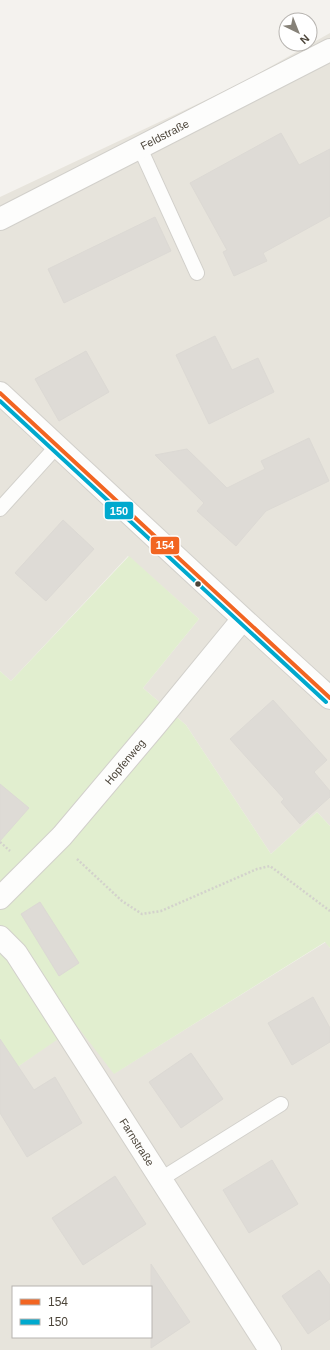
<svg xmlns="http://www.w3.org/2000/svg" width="330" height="1350" font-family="Helvetica,sans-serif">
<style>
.residential{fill:#e7e4dc;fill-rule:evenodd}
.green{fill:#e1eecf}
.building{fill:#dedbd6;stroke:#dcd9d4}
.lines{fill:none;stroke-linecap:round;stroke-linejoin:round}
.service-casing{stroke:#d2d0cb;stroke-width:16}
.minor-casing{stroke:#d2d0cb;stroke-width:24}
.tertiary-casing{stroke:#d2d0cb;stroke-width:24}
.path{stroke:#d3d2cc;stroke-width:2.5;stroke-dasharray:2 2;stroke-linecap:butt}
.service{stroke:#fdfdfc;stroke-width:14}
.minor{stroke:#fdfdfc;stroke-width:22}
.tertiary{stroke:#fdfdfc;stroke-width:22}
.bus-1-casing{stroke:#fff;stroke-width:7}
.bus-2-casing{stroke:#fff;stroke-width:7}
.bus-1{stroke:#f26522;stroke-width:4}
.bus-2{stroke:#00a9ce;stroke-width:4}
.bus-dot{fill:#4b4439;stroke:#fff;stroke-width:1.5}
.labels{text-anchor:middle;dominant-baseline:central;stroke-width:3;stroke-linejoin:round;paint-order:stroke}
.street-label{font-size:11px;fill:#4b4439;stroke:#fff}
.line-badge{stroke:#fff;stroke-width:1.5}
.badge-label{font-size:11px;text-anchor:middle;font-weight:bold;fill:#fff}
</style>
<rect width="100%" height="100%" fill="#f4f2ee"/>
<!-- residential -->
<g class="residential">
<path d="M 330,33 L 330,826 L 317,812 L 271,854 L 186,725 L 143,688 L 199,619 L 128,556 L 11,681 L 0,671 L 0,197 L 240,84 Z"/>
<path d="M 326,942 L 330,948 L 330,1350 L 0,1350 L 0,1079 L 77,1025 L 115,1073 ZM 13,1287 L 151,1287 L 151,1337 L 13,1337 Z"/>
</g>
<!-- green -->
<path class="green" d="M 129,556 L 199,619 L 143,688 L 186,725 L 271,854 L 317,812 L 330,826 L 330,948 L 325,942 L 114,1074 L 77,1026 L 0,1079 L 0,671 L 11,681 Z"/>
<!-- building -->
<g class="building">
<path d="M 281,133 L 299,165 L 330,149 L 330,216 L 263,253 L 267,261 L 234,276 L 223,252 L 227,250 L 190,183 Z"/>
<path d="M 155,217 L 171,251 L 64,303 L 48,269 Z"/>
<path d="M 215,336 L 232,370 L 258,358 L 274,392 L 209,424 L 176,355 Z"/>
<path d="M 86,351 L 109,392 L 59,421 L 35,379 Z"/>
<path d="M 309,438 L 329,481 L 266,511 L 236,546 L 197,511 L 204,503 L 155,455 L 187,449 L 227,488 L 265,469 L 261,461 Z"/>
<path d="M 63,520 L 94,549 L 46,601 L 15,573 Z"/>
<path d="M 273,700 L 327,760 L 314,772 L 330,791 L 330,797 L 300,824 L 281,802 L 284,799 L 230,739 Z"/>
<path d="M 0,784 L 29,808 L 0,841 Z"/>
<path d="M 40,902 L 79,963 L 59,976 L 21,914 Z"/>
<path d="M 313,997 L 330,1028 L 330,1042 L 292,1065 L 268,1023 Z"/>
<path d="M 0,1039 L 34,1090 L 55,1077 L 82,1123 L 27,1157 L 0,1113 Z"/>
<path d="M 191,1053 L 223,1099 L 181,1128 L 149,1082 Z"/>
<path d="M 272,1160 L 298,1204 L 249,1233 L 223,1190 Z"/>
<path d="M 115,1176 L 146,1224 L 83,1265 L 52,1218 Z"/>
<path d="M 151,1264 L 190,1322 L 151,1348 Z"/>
<path d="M 319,1270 L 330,1285 L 330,1319 L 308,1334 L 282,1296 Z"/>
</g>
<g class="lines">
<!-- service casing -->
<g class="service-casing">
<g id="service">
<path d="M 140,148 L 197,273"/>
<path d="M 0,509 L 57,446"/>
<path d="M 161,1179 L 281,1104"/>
</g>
</g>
<!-- minor casing -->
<g class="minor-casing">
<g id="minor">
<path id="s1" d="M 0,219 L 330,50"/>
<path id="s2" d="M 0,898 L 62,836 L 155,726 L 242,620"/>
<path id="s3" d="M 0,937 L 16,953 L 270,1350"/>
</g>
</g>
<!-- tertiary casing -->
<g class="tertiary-casing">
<path id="tertiary" d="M 0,393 C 110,495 219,598 330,698"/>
</g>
<!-- path -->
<g class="path">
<path d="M 0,842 L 10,851"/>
<path d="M 77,859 L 122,901 L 142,914 L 161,911 L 257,869 L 270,866 L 330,911"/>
</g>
<!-- service -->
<use href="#service" class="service"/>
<!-- minor -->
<use href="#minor" class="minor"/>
<!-- tertiary -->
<use href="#tertiary" class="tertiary"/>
<!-- bus-1 casing -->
<g class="bus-1-casing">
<path id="bus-1" d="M 0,393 L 330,698"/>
</g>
<!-- bus-2 casing -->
<g class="bus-2-casing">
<path id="bus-2" d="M 0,401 L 326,702"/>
</g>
<!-- bus-1 -->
<use href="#bus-1" class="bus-1"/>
<!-- bus-2 -->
<use href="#bus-2" class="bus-2"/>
</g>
<!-- markers -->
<circle class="bus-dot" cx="198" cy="584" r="3.5"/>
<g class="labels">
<!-- street labels -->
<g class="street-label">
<text stroke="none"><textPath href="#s1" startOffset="185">Feldstraße</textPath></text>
<text stroke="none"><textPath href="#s2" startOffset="185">Hopfenweg</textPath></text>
<text stroke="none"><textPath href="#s3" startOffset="247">Farnstraße</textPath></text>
</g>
</g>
<g class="line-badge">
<rect x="104" y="501" width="30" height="19" rx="4" fill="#00a9ce"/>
<rect x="150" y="536" width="30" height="19" rx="4" fill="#f26522"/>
</g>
<g class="badge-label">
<text x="119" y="515">150</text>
<text x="165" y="549">154</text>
</g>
<!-- legend -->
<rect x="12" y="1286" width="140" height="52" fill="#ffffff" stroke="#b7b4b0"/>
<rect x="20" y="1299" width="20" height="6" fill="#f26522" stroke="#b7b4b0"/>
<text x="48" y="1306" font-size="12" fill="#4b4439">154</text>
<rect x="20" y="1319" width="20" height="6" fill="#00a9ce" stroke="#b7b4b0"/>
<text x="48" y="1326" font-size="12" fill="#4b4439">150</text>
<!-- north arrow -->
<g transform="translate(298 32) rotate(137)"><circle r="19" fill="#ffffff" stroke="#b7b4b0"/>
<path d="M0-3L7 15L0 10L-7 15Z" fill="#868178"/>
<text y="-6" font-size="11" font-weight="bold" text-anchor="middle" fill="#4b4439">N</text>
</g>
</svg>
